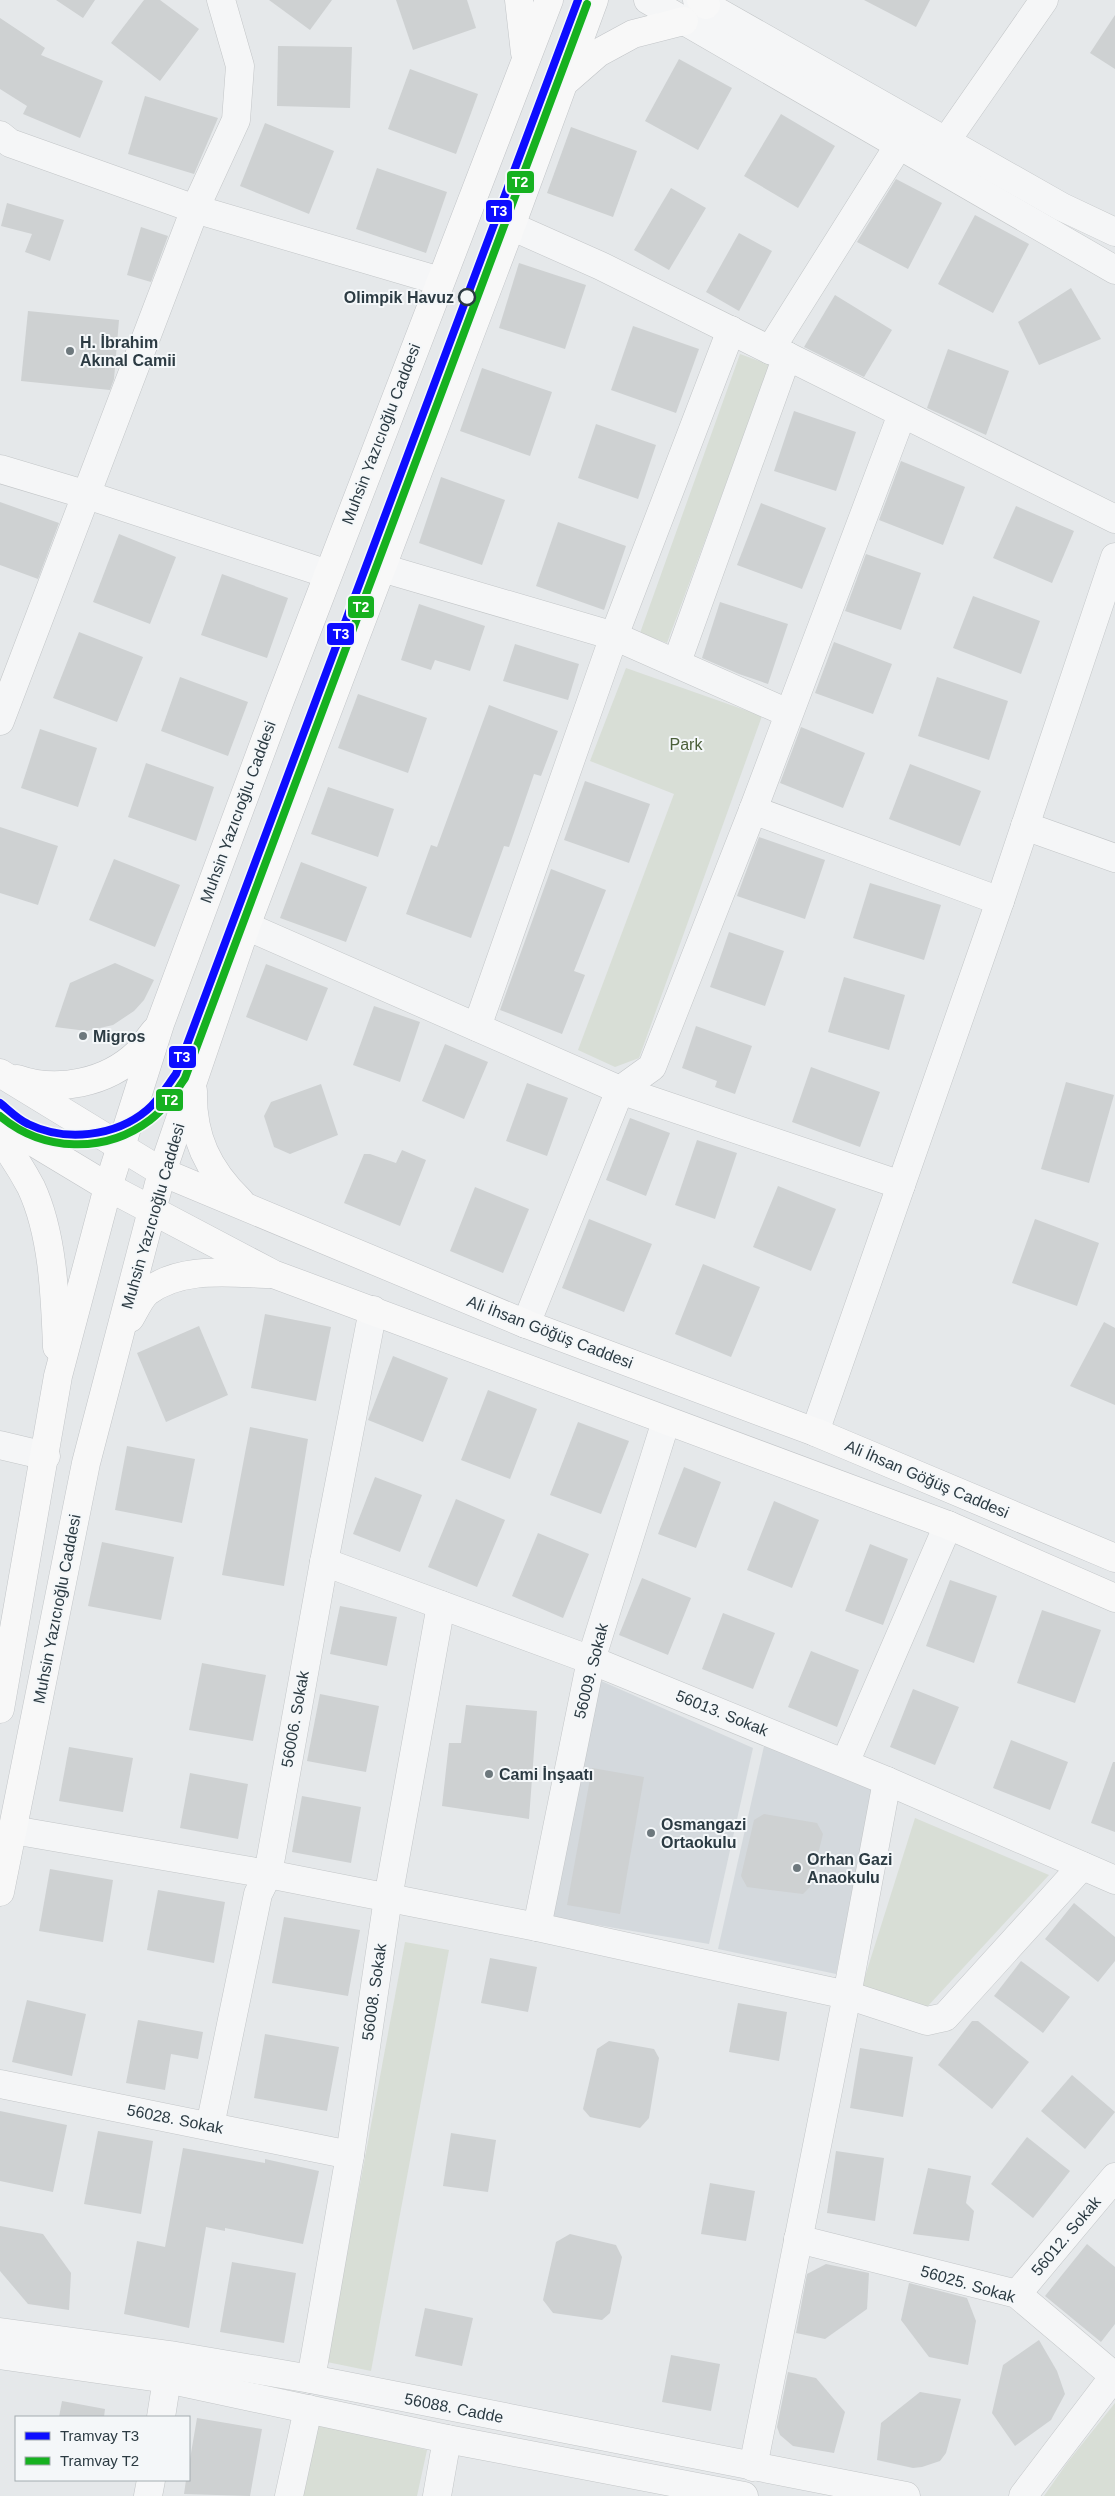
<svg xmlns="http://www.w3.org/2000/svg" width="1115" height="2496" font-family="Helvetica,sans-serif">
<style>
.built{fill:#d4d9dd}
.green{fill:#d8ded6}
.building{fill:#ced1d2}
.lines{fill:none;stroke-linecap:round;stroke-linejoin:round}
.minor-casing{stroke:#c3c6c8;stroke-width:29}
.major-casing{stroke:#c2c5c8;stroke-width:29}
.minor{stroke:#f5f6f7;stroke-width:28}
.major{stroke:#f8f8f8;stroke-width:28}
.tram-1-casing{stroke:#f4f7f9;stroke-width:11}
.tram-2-casing{stroke:#f4f7f9;stroke-width:11}
.tram-1{stroke:#0d0dff;stroke-width:8}
.tram-2{stroke:#16b120;stroke-width:8}
.stop-dot{fill:#f4f7f9;stroke:#2c3b43;stroke-width:2.5}
.poi-dot{fill:#6d787d;stroke:#f4f7f9;stroke-width:2}
.labels{text-anchor:middle;dominant-baseline:central;stroke-width:4;stroke-linejoin:round;paint-order:stroke}
.stop-label{font-size:16px;font-weight:bold;fill:#2c3b43;stroke:#f4f7f9;text-anchor:end}
.poi-label{font-size:16px;font-weight:bold;fill:#2c3b43;stroke:#f4f7f9;text-anchor:start}
.street-label{font-size:16px;fill:#2c3b43;stroke:#f4f7f9}
.park-label{font-size:16px;fill:#4b5f3a;stroke:#f4f7f9}
.line-badge{stroke:#f4f7f9;stroke-width:2}
.badge-label{font-size:14px;text-anchor:middle;font-weight:bold;fill:#fff}
</style>
<rect width="100%" height="100%" fill="#e5e8ea"/>
<!-- built -->
<g class="built">
<path d="M 599,1680 L 753,1748 L 709,1944 L 550,1917 Z"/>
<path d="M 764,1746 L 874,1788 L 836,1974 L 718,1949 Z"/>
</g>
<!-- green -->
<g class="green">
<path d="M 740,354 L 770,365 L 667,643 L 640,633 Z"/>
<path d="M 626,668 L 762,716 L 639,1058 L 615,1067 L 578,1050 L 674,794 L 590,761 Z"/>
<path d="M 915,1818 L 1049,1875 L 927,2007 L 862,1986 Z"/>
<path d="M 405,1942 L 449,1950 L 371,2371 L 327,2362 Z"/>
<path d="M 1115,2403 L 1115,2496 L 1044,2496 L 1067,2463 Z"/>
<path d="M 317,2424 L 427,2450 L 417,2496 L 301,2496 Z"/>
</g>
<!-- building -->
<g class="building">
<path d="M 56,0 L 95,0 L 83,18 Z"/>
<path d="M 144,0 L 160,0 L 199,29 L 160,81 L 111,43 Z"/>
<path d="M 269,0 L 332,0 L 310,30 Z"/>
<path d="M 396,0 L 467,0 L 476,28 L 413,50 Z"/>
<path d="M 864,0 L 930,0 L 916,27 Z"/>
<path d="M 1115,15 L 1115,69 L 1090,53 Z"/>
<path d="M 0,18 L 45,48 L 41,55 L 103,81 L 80,138 L 23,114 L 27,106 L 0,89 Z"/>
<path d="M 278,46 L 352,47 L 350,108 L 277,106 Z"/>
<path d="M 679,59 L 732,88 L 698,150 L 645,121 Z"/>
<path d="M 410,69 L 478,94 L 456,154 L 388,129 Z"/>
<path d="M 145,96 L 218,118 L 194,174 L 128,154 Z"/>
<path d="M 781,114 L 835,146 L 798,208 L 744,176 Z"/>
<path d="M 265,123 L 334,151 L 309,214 L 240,186 Z"/>
<path d="M 571,127 L 637,151 L 613,217 L 547,193 Z"/>
<path d="M 377,168 L 447,192 L 426,253 L 356,229 Z"/>
<path d="M 896,179 L 942,203 L 908,269 L 857,242 Z"/>
<path d="M 671,188 L 706,208 L 669,270 L 634,250 Z"/>
<path d="M 7,203 L 64,220 L 50,261 L 25,252 L 32,234 L 1,226 Z"/>
<path d="M 975,215 L 1029,244 L 993,313 L 938,284 Z"/>
<path d="M 141,227 L 168,236 L 151,282 L 127,275 Z"/>
<path d="M 739,233 L 772,251 L 739,311 L 706,292 Z"/>
<path d="M 519,263 L 586,285 L 565,349 L 499,328 Z"/>
<path d="M 1071,288 L 1101,339 L 1039,365 L 1018,322 Z"/>
<path d="M 835,295 L 892,330 L 864,377 L 804,347 Z"/>
<path d="M 28,311 L 119,320 L 114,379 L 110,390 L 21,381 Z"/>
<path d="M 633,326 L 699,349 L 676,413 L 611,390 Z"/>
<path d="M 948,349 L 1009,371 L 986,435 L 927,408 Z"/>
<path d="M 482,368 L 552,392 L 530,456 L 460,431 Z"/>
<path d="M 794,411 L 856,432 L 836,491 L 774,471 Z"/>
<path d="M 596,424 L 656,445 L 638,499 L 578,478 Z"/>
<path d="M 901,461 L 965,487 L 943,545 L 879,520 Z"/>
<path d="M 441,477 L 505,500 L 482,565 L 419,543 Z"/>
<path d="M 0,502 L 59,523 L 38,579 L 0,565 Z"/>
<path d="M 761,503 L 826,528 L 802,589 L 737,565 Z"/>
<path d="M 1016,506 L 1074,531 L 1052,583 L 993,558 Z"/>
<path d="M 558,522 L 626,546 L 604,610 L 536,586 Z"/>
<path d="M 119,534 L 176,557 L 150,624 L 93,602 Z"/>
<path d="M 866,554 L 921,573 L 901,630 L 845,611 Z"/>
<path d="M 222,574 L 288,598 L 267,658 L 201,635 Z"/>
<path d="M 973,596 L 1040,621 L 1021,674 L 953,648 Z"/>
<path d="M 720,602 L 788,624 L 768,684 L 739,674 L 702,658 Z"/>
<path d="M 419,604 L 485,626 L 470,671 L 435,660 L 431,670 L 401,660 Z"/>
<path d="M 79,632 L 143,657 L 117,722 L 53,698 Z"/>
<path d="M 834,642 L 892,664 L 873,714 L 815,693 Z"/>
<path d="M 515,644 L 579,664 L 568,700 L 503,681 Z"/>
<path d="M 180,677 L 248,702 L 228,756 L 161,731 Z"/>
<path d="M 937,677 L 1008,701 L 989,760 L 918,736 Z"/>
<path d="M 358,694 L 427,718 L 408,773 L 338,748 Z"/>
<path d="M 489,705 L 558,731 L 541,776 L 534,774 L 509,847 L 504,846 L 471,938 L 406,914 L 431,845 L 437,847 Z"/>
<path d="M 801,727 L 865,753 L 843,808 L 780,783 Z"/>
<path d="M 40,729 L 97,748 L 78,807 L 21,788 Z"/>
<path d="M 146,763 L 214,787 L 196,841 L 128,817 Z"/>
<path d="M 910,764 L 981,791 L 960,846 L 889,819 Z"/>
<path d="M 585,781 L 650,804 L 629,863 L 564,840 Z"/>
<path d="M 328,787 L 394,809 L 378,857 L 311,834 Z"/>
<path d="M 0,827 L 58,846 L 38,905 L 0,893 Z"/>
<path d="M 759,837 L 825,860 L 805,919 L 737,896 Z"/>
<path d="M 114,859 L 180,885 L 155,947 L 89,920 Z"/>
<path d="M 301,862 L 367,887 L 346,942 L 280,918 Z"/>
<path d="M 551,869 L 606,890 L 574,971 L 585,975 L 562,1034 L 500,1010 Z"/>
<path d="M 870,883 L 941,905 L 924,960 L 853,938 Z"/>
<path d="M 729,932 L 784,951 L 765,1006 L 710,987 Z"/>
<path d="M 115,963 L 154,980 L 144,1000 L 134,1011 L 113,1025 L 87,1031 L 55,1027 L 70,983 Z"/>
<path d="M 266,964 L 328,988 L 307,1041 L 246,1017 Z"/>
<path d="M 844,977 L 905,995 L 889,1050 L 828,1032 Z"/>
<path d="M 374,1006 L 420,1022 L 400,1082 L 353,1065 Z"/>
<path d="M 696,1026 L 752,1046 L 735,1094 L 715,1087 L 717,1081 L 682,1068 Z"/>
<path d="M 445,1044 L 488,1062 L 464,1119 L 422,1101 Z"/>
<path d="M 811,1067 L 880,1092 L 860,1147 L 792,1122 Z"/>
<path d="M 1066,1082 L 1114,1095 L 1089,1183 L 1041,1169 Z"/>
<path d="M 527,1083 L 568,1098 L 547,1156 L 506,1141 Z"/>
<path d="M 321,1084 L 338,1135 L 290,1154 L 274,1147 L 264,1116 L 271,1102 Z"/>
<path d="M 630,1118 L 670,1133 L 646,1196 L 606,1180 Z"/>
<path d="M 697,1140 L 737,1153 L 715,1219 L 675,1205 Z"/>
<path d="M 402,1150 L 426,1160 L 400,1226 L 344,1203 L 364,1154 L 370,1154 L 396,1163 Z"/>
<path d="M 778,1186 L 836,1209 L 811,1271 L 753,1247 Z"/>
<path d="M 475,1187 L 529,1209 L 503,1273 L 450,1251 Z"/>
<path d="M 589,1219 L 652,1244 L 624,1312 L 562,1288 Z"/>
<path d="M 1035,1219 L 1099,1243 L 1077,1306 L 1012,1283 Z"/>
<path d="M 703,1264 L 760,1287 L 731,1357 L 675,1334 Z"/>
<path d="M 265,1314 L 331,1327 L 316,1401 L 251,1388 Z"/>
<path d="M 1104,1322 L 1115,1328 L 1115,1405 L 1070,1386 Z"/>
<path d="M 199,1326 L 228,1395 L 166,1422 L 137,1353 Z"/>
<path d="M 393,1356 L 448,1378 L 423,1442 L 368,1420 Z"/>
<path d="M 488,1390 L 537,1409 L 510,1479 L 461,1460 Z"/>
<path d="M 578,1422 L 629,1441 L 601,1514 L 550,1495 Z"/>
<path d="M 250,1427 L 308,1439 L 284,1586 L 222,1575 Z"/>
<path d="M 127,1446 L 195,1459 L 182,1523 L 115,1510 Z"/>
<path d="M 684,1467 L 721,1482 L 696,1548 L 658,1534 Z"/>
<path d="M 375,1477 L 422,1495 L 400,1552 L 353,1534 Z"/>
<path d="M 456,1499 L 505,1520 L 477,1587 L 428,1567 Z"/>
<path d="M 774,1501 L 819,1520 L 792,1588 L 747,1570 Z"/>
<path d="M 538,1533 L 589,1554 L 563,1618 L 512,1596 Z"/>
<path d="M 102,1542 L 174,1557 L 161,1620 L 88,1606 Z"/>
<path d="M 870,1544 L 908,1559 L 883,1625 L 845,1611 Z"/>
<path d="M 642,1578 L 691,1598 L 668,1655 L 619,1635 Z"/>
<path d="M 950,1580 L 997,1596 L 974,1663 L 926,1646 Z"/>
<path d="M 340,1606 L 397,1617 L 387,1666 L 330,1654 Z"/>
<path d="M 1042,1610 L 1101,1630 L 1075,1703 L 1017,1683 Z"/>
<path d="M 723,1613 L 775,1633 L 753,1689 L 702,1669 Z"/>
<path d="M 811,1651 L 859,1670 L 837,1727 L 788,1707 Z"/>
<path d="M 202,1663 L 266,1675 L 253,1741 L 189,1730 Z"/>
<path d="M 913,1689 L 959,1707 L 935,1765 L 890,1747 Z"/>
<path d="M 320,1694 L 379,1706 L 366,1772 L 307,1761 Z"/>
<path d="M 466,1705 L 537,1711 L 529,1819 L 442,1806 L 449,1743 L 461,1743 Z"/>
<path d="M 1011,1740 L 1068,1762 L 1050,1810 L 993,1788 Z"/>
<path d="M 69,1747 L 133,1758 L 123,1812 L 59,1801 Z"/>
<path d="M 1113,1762 L 1115,1762 L 1115,1832 L 1091,1823 Z"/>
<path d="M 592,1768 L 644,1777 L 620,1914 L 567,1905 Z"/>
<path d="M 190,1773 L 248,1784 L 238,1839 L 180,1828 Z"/>
<path d="M 302,1796 L 361,1807 L 351,1863 L 292,1852 Z"/>
<path d="M 764,1814 L 817,1823 L 823,1834 L 810,1887 L 803,1894 L 747,1887 L 741,1876 L 754,1820 Z"/>
<path d="M 50,1869 L 113,1880 L 103,1942 L 39,1931 Z"/>
<path d="M 158,1890 L 225,1902 L 214,1963 L 147,1950 Z"/>
<path d="M 1074,1903 L 1115,1937 L 1115,1961 L 1098,1982 L 1045,1939 Z"/>
<path d="M 284,1917 L 360,1930 L 348,1996 L 272,1983 Z"/>
<path d="M 490,1958 L 537,1967 L 528,2012 L 481,2003 Z"/>
<path d="M 1021,1961 L 1070,1997 L 1043,2033 L 994,1996 Z"/>
<path d="M 27,2000 L 86,2014 L 72,2076 L 12,2062 Z"/>
<path d="M 738,2003 L 787,2012 L 779,2061 L 729,2052 Z"/>
<path d="M 138,2020 L 203,2032 L 198,2059 L 171,2054 L 165,2090 L 126,2083 Z"/>
<path d="M 972,2021 L 978,2021 L 1029,2062 L 992,2109 L 938,2065 Z"/>
<path d="M 265,2034 L 339,2047 L 327,2111 L 254,2098 Z"/>
<path d="M 609,2041 L 654,2049 L 659,2058 L 649,2118 L 640,2128 L 590,2117 L 583,2109 L 597,2049 Z"/>
<path d="M 860,2048 L 913,2057 L 903,2117 L 850,2108 Z"/>
<path d="M 1072,2075 L 1115,2112 L 1085,2149 L 1041,2111 Z"/>
<path d="M 0,2111 L 67,2125 L 53,2192 L 0,2181 Z"/>
<path d="M 98,2131 L 153,2141 L 141,2214 L 84,2204 Z"/>
<path d="M 451,2133 L 496,2140 L 488,2192 L 443,2186 Z"/>
<path d="M 1027,2137 L 1070,2171 L 1033,2218 L 991,2184 Z"/>
<path d="M 183,2148 L 265,2163 L 265,2159 L 319,2171 L 303,2244 L 225,2228 L 225,2231 L 206,2227 L 189,2328 L 124,2314 L 137,2241 L 165,2247 Z"/>
<path d="M 836,2151 L 884,2158 L 875,2221 L 827,2213 Z"/>
<path d="M 928,2168 L 971,2176 L 966,2203 L 974,2211 L 969,2241 L 913,2234 Z"/>
<path d="M 710,2183 L 755,2191 L 746,2241 L 701,2234 Z"/>
<path d="M 0,2226 L 43,2234 L 71,2273 L 69,2310 L 28,2304 L 0,2271 Z"/>
<path d="M 570,2234 L 616,2245 L 622,2257 L 610,2313 L 602,2320 L 553,2313 L 543,2300 L 556,2242 Z"/>
<path d="M 1087,2244 L 1115,2267 L 1115,2324 L 1101,2342 L 1045,2296 Z"/>
<path d="M 232,2262 L 296,2273 L 284,2343 L 220,2332 Z"/>
<path d="M 826,2264 L 869,2273 L 867,2309 L 825,2339 L 796,2333 L 807,2274 Z"/>
<path d="M 909,2283 L 967,2298 L 976,2321 L 968,2365 L 929,2357 L 901,2320 Z"/>
<path d="M 425,2308 L 473,2318 L 462,2366 L 415,2356 Z"/>
<path d="M 1039,2340 L 1057,2371 L 1065,2394 L 1051,2420 L 1015,2446 L 992,2413 L 1003,2365 Z"/>
<path d="M 671,2355 L 720,2364 L 711,2411 L 662,2402 Z"/>
<path d="M 788,2372 L 816,2378 L 845,2412 L 834,2453 L 793,2446 L 780,2435 L 777,2427 Z"/>
<path d="M 920,2392 L 961,2399 L 946,2453 L 940,2461 L 922,2467 L 913,2468 L 877,2460 L 881,2423 Z"/>
<path d="M 62,2401 L 105,2409 L 104,2417 L 59,2417 Z"/>
<path d="M 197,2418 L 262,2429 L 250,2496 L 184,2494 L 186,2480 L 189,2480 L 189,2465 Z"/>
</g>
<g class="lines">
<!-- minor casing -->
<g class="minor-casing">
<g id="minor">
<path d="M 648,0 L 1115,270"/>
<path d="M 697,0 L 1062,207 L 1115,232"/>
<path d="M 0,135 L 10,143 L 195,209 L 440,281"/>
<path d="M 946,141 L 1044,0"/>
<path d="M 511,226 L 601,266 L 770,350 L 787,356 L 1115,519"/>
<path d="M 770,350 L 899,145"/>
<path d="M 0,469 L 87,495 L 328,574"/>
<path d="M 382,568 L 614,636 L 788,713"/>
<path d="M 677,662 L 787,356"/>
<path d="M 0,721 L 195,209 L 236,120 L 240,66 L 221,0"/>
<path d="M 753,810 L 1000,901"/>
<path d="M 1025,826 L 1115,858"/>
<path d="M 246,926 L 620,1090 L 901,1185"/>
<path d="M 477,1027 L 614,636 L 731,330"/>
<path d="M 526,1324 L 620,1090 L 652,1067 L 753,810 L 902,414"/>
<path d="M 815,1432 L 1000,901 L 1115,557"/>
<path d="M 0,1445 L 46,1456"/>
<path d="M 324,1562 L 591,1660 L 887,1781 L 1115,1880"/>
<path d="M 845,1763 L 948,1525"/>
<path d="M 13,1830 L 268,1874 L 537,1927 L 847,1995 L 927,2021 L 945,2017 L 1082,1866"/>
<path d="M 537,1927 L 591,1660 L 666,1421"/>
<path d="M 0,2084 L 350,2155"/>
<path d="M 210,2126 L 258,1894 L 268,1874 L 324,1562 L 373,1310"/>
<path d="M 798,2239 L 1017,2294 L 1114,2376"/>
<path d="M 1017,2294 L 1115,2177"/>
<path d="M 0,2332 L 170,2355 L 311,2379 L 906,2496"/>
<path d="M 0,2355 L 167,2379 L 447,2439 L 744,2496"/>
<path d="M 311,2379 L 350,2155 L 388,1898 L 441,1605"/>
<path d="M 161,2417 L 167,2379"/>
<path d="M 753,2467 L 847,1995 L 887,1781"/>
<path d="M 148,2496 L 151,2480"/>
<path d="M 289,2496 L 308,2409"/>
<path d="M 437,2496 L 447,2439"/>
<path d="M 1023,2496 L 1115,2375"/>
</g>
</g>
<!-- major casing -->
<g class="major-casing">
<g id="major">
<path d="M 519,0 L 525,53"/>
<path d="M 701,0 L 706,5"/>
<path d="M 567,80 L 598,53 L 633,34 L 684,21"/>
<path d="M 0,1073 L 162,1172 L 526,1324 L 815,1432 L 1115,1558"/>
<path d="M 17,1079 C 57,1093 107,1083 138,1053 C 144,1046 149,1038 155,1031"/>
<path d="M 193,1091 C 192,1137 208,1170 240,1201"/>
<path d="M 0,1122 L 108,1187 L 273,1274 L 948,1525 L 1115,1598"/>
<path d="M 0,1138 C 11,1153 22,1170 31,1187 C 53,1234 55,1296 57,1347"/>
<path d="M 130,1318 C 135,1310 140,1298 147,1292 C 181,1266 229,1273 269,1274"/>
<path d="M 0,1709 L 58,1376 L 108,1187 L 133,1109 L 160,1024 L 279,703 L 549,0"/>
<path d="M 0,1892 L 86,1463 L 162,1172 L 246,926 L 511,226 L 594,0"/>
</g>
</g>
<!-- minor -->
<use href="#minor" class="minor"/>
<!-- major -->
<use href="#major" class="major"/>
<!-- tram-1 casing -->
<g class="tram-1-casing">
<path id="tram-1" d="M 0,1103 C 9,1110 17,1119 28,1124 C 65,1142 115,1137 147,1110 C 159,1100 167,1086 176,1074 L 578,0"/>
</g>
<!-- tram-2 casing -->
<g class="tram-2-casing">
<path id="tram-2" d="M 0,1116 C 43,1152 105,1154 150,1120 C 165,1109 175,1093 185,1078 L 587,4"/>
</g>
<!-- tram-1 -->
<use href="#tram-1" class="tram-1"/>
<!-- tram-2 -->
<use href="#tram-2" class="tram-2"/>
</g>
<!-- markers -->
<circle class="stop-dot" cx="467" cy="297" r="8"/>
<g class="poi-dot">
<circle cx="70" cy="351" r="5"/>
<circle cx="83" cy="1036" r="5"/>
<circle cx="489" cy="1774" r="5"/>
<circle cx="651" cy="1833" r="5"/>
<circle cx="797" cy="1868" r="5"/>
</g>
<g class="labels">
<!-- stop labels -->
<g class="stop-label">
<text x="454" y="297">Olimpik Havuz</text>
</g>
<!-- poi labels -->
<g class="poi-label">
<text x="80" y="342">H. İbrahim<tspan x="80" dy="18">Akınal Camii</tspan></text>
<text x="93" y="1036">Migros</text>
<text x="499" y="1774">Cami İnşaatı</text>
<text x="661" y="1824">Osmangazi<tspan x="661" dy="18">Ortaokulu</tspan></text>
<text x="807" y="1859">Orhan Gazi<tspan x="807" dy="18">Anaokulu</tspan></text>
</g>
<!-- street labels -->
<g class="street-label">
<text transform="translate(381 434) rotate(-69)">Muhsin Yazıcıoğlu Caddesi</text>
<text transform="translate(238 812) rotate(-70)">Muhsin Yazıcıoğlu Caddesi</text>
<text transform="translate(153 1216) rotate(-74)">Muhsin Yazıcıoğlu Caddesi</text>
<text transform="translate(550 1332) rotate(21)">Ali İhsan Göğüş Caddesi</text>
<text transform="translate(927 1479) rotate(23)">Ali İhsan Göğüş Caddesi</text>
<text transform="translate(57 1609) rotate(-79)">Muhsin Yazıcıoğlu Caddesi</text>
<text transform="translate(591 1671) rotate(-76)">56009. Sokak</text>
<text transform="translate(722 1713) rotate(22)">56013. Sokak</text>
<text transform="translate(295 1719) rotate(-80)">56006. Sokak</text>
<text transform="translate(374 1992) rotate(-82)">56008. Sokak</text>
<text transform="translate(175 2119) rotate(11)">56028. Sokak</text>
<text transform="translate(1066 2236) rotate(-50)">56012. Sokak</text>
<text transform="translate(968 2284) rotate(16)">56025. Sokak</text>
<text transform="translate(454 2408) rotate(11)">56088. Cadde</text>
</g>
<!-- park labels -->
<g class="park-label">
<text x="686" y="744">Park</text>
</g>
</g>
<g class="line-badge">
<rect x="506" y="170" width="29" height="24" rx="5" fill="#16b120"/>
<rect x="485" y="199" width="28" height="24" rx="5" fill="#0d0dff"/>
<rect x="347" y="595" width="28" height="24" rx="5" fill="#16b120"/>
<rect x="326" y="622" width="29" height="24" rx="5" fill="#0d0dff"/>
<rect x="168" y="1045" width="29" height="24" rx="5" fill="#0d0dff"/>
<rect x="155" y="1088" width="29" height="24" rx="5" fill="#16b120"/>
</g>
<g class="badge-label">
<text x="520" y="187">T2</text>
<text x="499" y="216">T3</text>
<text x="361" y="612">T2</text>
<text x="341" y="639">T3</text>
<text x="182" y="1062">T3</text>
<text x="170" y="1105">T2</text>
</g>
<!-- legend -->
<rect x="15" y="2416" width="175" height="65" fill="#f4f7f9" stroke="#a4acb0"/>
<rect x="25" y="2432" width="25" height="8" fill="#0d0dff" stroke="#a4acb0"/>
<text x="60" y="2441" font-size="15" fill="#2c3b43">Tramvay T3</text>
<rect x="25" y="2457" width="25" height="8" fill="#16b120" stroke="#a4acb0"/>
<text x="60" y="2466" font-size="15" fill="#2c3b43">Tramvay T2</text>
</svg>
